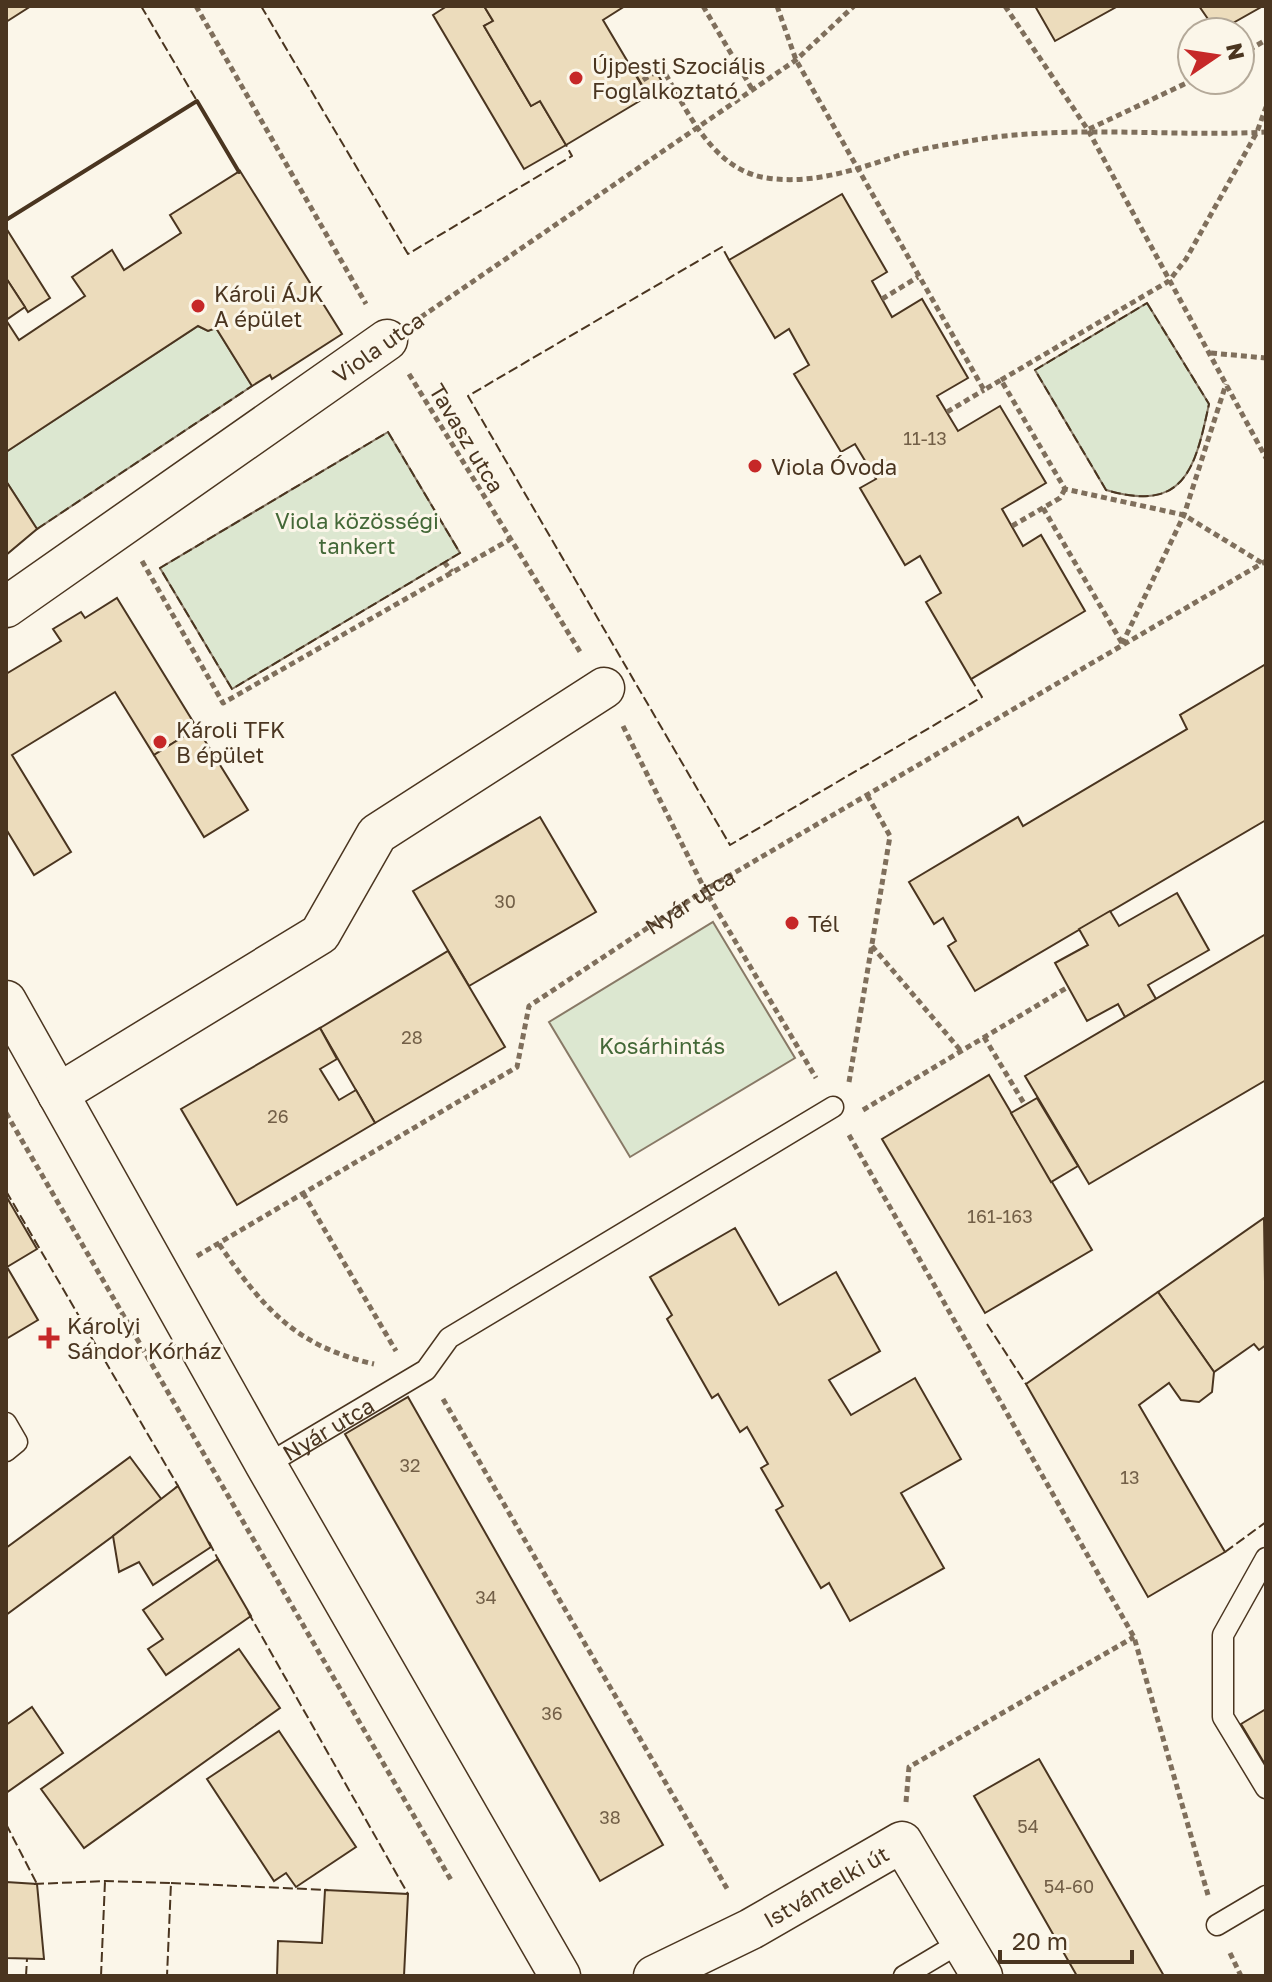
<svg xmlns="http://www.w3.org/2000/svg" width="1272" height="1982" font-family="'Golos Text',sans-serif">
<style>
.green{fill:#dce7d0;stroke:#887966;stroke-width:2}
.building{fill:#ecdcbc;stroke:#4a3520;stroke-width:2}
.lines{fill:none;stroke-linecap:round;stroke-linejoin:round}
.lane-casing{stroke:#4a3520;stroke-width:23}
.street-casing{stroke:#4a3520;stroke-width:43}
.path{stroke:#7f6f5c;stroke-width:5;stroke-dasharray:6 4;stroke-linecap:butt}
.lane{stroke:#fbf6e9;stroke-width:20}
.street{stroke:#fbf6e9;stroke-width:40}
.fence{stroke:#4a3520;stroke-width:2;stroke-dasharray:10 4;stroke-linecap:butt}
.wall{stroke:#4a3520;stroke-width:4}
.poi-dot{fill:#c62828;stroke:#fbf6e9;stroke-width:3}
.labels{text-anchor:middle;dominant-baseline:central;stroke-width:6;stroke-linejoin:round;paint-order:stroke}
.number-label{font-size:18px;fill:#725f47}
.poi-label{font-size:22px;fill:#4a3520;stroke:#fbf6e9;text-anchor:start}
.street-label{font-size:22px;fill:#4a3520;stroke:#fbf6e9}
.park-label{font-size:22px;fill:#436837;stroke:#fbf6e9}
</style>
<rect width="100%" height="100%" fill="#fbf6e9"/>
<!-- green -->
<g class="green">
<path d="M 1147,303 L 1209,404 C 1195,470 1184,513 1106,490 L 1035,370 Z"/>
<path d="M 198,326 L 208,331 L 216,328 L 252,386 L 37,529 L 6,481 L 6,452 Z"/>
<path d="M 388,432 L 460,553 L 232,689 L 160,568 Z"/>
<path d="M 713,922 L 795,1058 L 630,1157 L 549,1022 Z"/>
</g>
<!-- building -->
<g class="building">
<path d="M 6,6 L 31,6 L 6,22 Z"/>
<path d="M 447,6 L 484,6 L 493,21 L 484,26 L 531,106 L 540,101 L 566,145 L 524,169 L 433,15 Z"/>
<path d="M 484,6 L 625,6 L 603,20 L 648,96 L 566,145 L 540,101 L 531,106 L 484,26 L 493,21 Z"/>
<path d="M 1035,6 L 1118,6 L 1055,41 Z"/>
<path d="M 1199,6 L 1263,6 L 1217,32 Z"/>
<path d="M 651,63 L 661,80 L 645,90 L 635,73 Z"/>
<path d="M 240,171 L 342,334 L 272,379 L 270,375 L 252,386 L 216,328 L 208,331 L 198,326 L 6,452 L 6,320 L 19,340 L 85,296 L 72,277 L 112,250 L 124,270 L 181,233 L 170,215 Z"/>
<path d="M 842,194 L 887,272 L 872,281 L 892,317 L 922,299 L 968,378 L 937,396 L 958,431 L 1000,406 L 1046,483 L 1002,509 L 1023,546 L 1041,535 L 1085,611 L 971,679 L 926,602 L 941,593 L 920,556 L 905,565 L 860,488 L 876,479 L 855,444 L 841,452 L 794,374 L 809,365 L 789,329 L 775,338 L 729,260 Z"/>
<path d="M 6,228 L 50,298 L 28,312 L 6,278 Z"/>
<path d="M 6,278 L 25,307 L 6,320 Z"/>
<path d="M 6,481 L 37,529 L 6,555 Z"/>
<path d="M 117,598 L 197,728 L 154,755 L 115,692 L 12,755 L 71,852 L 34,875 L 6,829 L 6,674 L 61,641 L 53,629 L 81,612 L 85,618 Z"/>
<path d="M 1266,664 L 1266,820 L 975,991 L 948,946 L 956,941 L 943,918 L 934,924 L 909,882 L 1018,817 L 1023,826 L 1187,729 L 1180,715 Z"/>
<path d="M 197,728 L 248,810 L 204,837 L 154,755 Z"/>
<path d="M 540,817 L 596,912 L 469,986 L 413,891 Z"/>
<path d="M 1177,893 L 1209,950 L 1148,985 L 1156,999 L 1125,1017 L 1118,1004 L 1087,1021 L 1055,963 L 1088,945 L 1079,929 L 1110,911 L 1119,926 Z"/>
<path d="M 1266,934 L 1266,1080 L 1089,1184 L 1025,1076 Z"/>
<path d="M 448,951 L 505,1047 L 375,1123 L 320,1028 Z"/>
<path d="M 320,1028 L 337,1059 L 320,1069 L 339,1100 L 356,1090 L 375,1123 L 237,1205 L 181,1109 Z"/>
<path d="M 989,1075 L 1092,1250 L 985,1313 L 882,1139 Z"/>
<path d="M 1037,1098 L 1078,1166 L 1051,1182 L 1011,1113 Z"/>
<path d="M 6,1196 L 37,1249 L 7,1267 L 38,1320 L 6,1339 Z"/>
<path d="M 1264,1218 L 1266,1345 L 1259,1350 L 1254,1344 L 1214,1372 L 1158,1292 Z"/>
<path d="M 735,1228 L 779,1305 L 836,1272 L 880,1351 L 829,1380 L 851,1415 L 915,1378 L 961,1459 L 901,1493 L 944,1568 L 850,1621 L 829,1583 L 821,1588 L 776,1510 L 783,1506 L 761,1468 L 768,1464 L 747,1427 L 740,1432 L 718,1394 L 712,1398 L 667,1319 L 672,1315 L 650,1277 Z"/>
<path d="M 1158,1292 L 1214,1372 L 1212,1392 L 1199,1402 L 1181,1400 L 1169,1383 L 1139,1405 L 1225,1552 L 1148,1597 L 1026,1384 Z"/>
<path d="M 408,1397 L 663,1845 L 600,1881 L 345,1434 Z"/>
<path d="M 130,1457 L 162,1500 L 6,1615 L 6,1548 Z"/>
<path d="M 178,1486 L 211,1547 L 153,1585 L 139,1562 L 119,1572 L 113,1536 Z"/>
<path d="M 218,1559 L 251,1616 L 166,1675 L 148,1649 L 163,1639 L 143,1610 Z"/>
<path d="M 239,1649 L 280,1708 L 84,1848 L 41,1789 Z"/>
<path d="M 32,1707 L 63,1753 L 6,1793 L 6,1725 Z"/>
<path d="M 1266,1709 L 1266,1766 L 1241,1724 Z"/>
<path d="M 279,1731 L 356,1847 L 296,1887 L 286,1873 L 274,1881 L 207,1779 Z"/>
<path d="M 1039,1759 L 1164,1976 L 1077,1976 L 974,1796 Z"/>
<path d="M 6,1882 L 37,1884 L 44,1959 L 6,1958 Z"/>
<path d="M 325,1890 L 408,1894 L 404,1976 L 277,1976 L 278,1941 L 322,1943 Z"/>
</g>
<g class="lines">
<!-- lane casing -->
<g class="lane-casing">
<g id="lane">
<path d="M 6,1423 L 17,1442 L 6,1451"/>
<path id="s2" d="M 266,1465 L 426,1370 L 449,1338 L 833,1107"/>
<path d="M 1266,1558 L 1223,1635 L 1223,1717 L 1266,1788"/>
<path d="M 1217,1925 L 1266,1896"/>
<path d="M 904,1976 L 961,1942"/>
</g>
</g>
<!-- street casing -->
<g class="street-casing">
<g id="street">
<path d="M 6,607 L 387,340"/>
<path d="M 6,1001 L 266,1465 L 560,1976"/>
<path d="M 58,1094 L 320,934 L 377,834 L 604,688"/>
<path id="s3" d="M 654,1976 L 751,1929 L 902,1842 L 982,1976"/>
</g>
</g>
<!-- path -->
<g class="path">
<path d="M 196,6 L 366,304"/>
<path d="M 703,6 L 752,89"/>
<path d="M 777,6 L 796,60 L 984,390 L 1001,380 L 1065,489 L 1184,515 L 1262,563"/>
<path d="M 1005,6 L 1088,130 L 1266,458"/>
<path d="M 1240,55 L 1266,40"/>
<path d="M 643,80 L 662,68 C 687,110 712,170 767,178 C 815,185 860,168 903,154 C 928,147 956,143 981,139 C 1076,125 1171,137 1266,132"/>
<path d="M 1089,129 L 1193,80"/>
<path d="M 882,299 L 918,277"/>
<path d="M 421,317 L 796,60 L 854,6"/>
<path d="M 1211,353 L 1266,358"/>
<path d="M 409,374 L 582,655"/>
<path d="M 1001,380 L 1169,281 L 1186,259 L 1257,132 L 1266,107"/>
<path d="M 947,412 L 984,390"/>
<path d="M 1065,489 L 1060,498 L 1043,508 L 1122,643"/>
<path d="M 1012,526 L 1043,508"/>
<path d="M 142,561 L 223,703 L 509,540"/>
<path d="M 444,562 L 452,572"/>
<path d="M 1122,644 L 1184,515 L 1226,384"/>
<path d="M 623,726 L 705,890 L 816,1078"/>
<path d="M 872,946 L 961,1051"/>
<path d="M 984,1037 L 1025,1105"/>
<path d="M 849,1082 L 890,836 L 867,795"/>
<path d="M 863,1110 L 1068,987"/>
<path d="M 6,1113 L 451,1880"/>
<path d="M 849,1135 L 1134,1637 L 1208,1895"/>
<path d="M 303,1193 L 396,1351"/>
<path d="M 219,1244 C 263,1308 295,1346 374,1364"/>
<path id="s1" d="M 197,1256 L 517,1067 L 529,1006 L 705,890 L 1266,561"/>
<path d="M 443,1399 L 729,1892"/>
<path d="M 906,1802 L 909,1767 L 1134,1637"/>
<path d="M 1230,1953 L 1241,1976"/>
</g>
<!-- lane -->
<use href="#lane" class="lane"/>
<!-- street -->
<use href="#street" class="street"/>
<!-- fence -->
<g class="fence">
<path d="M 141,6 L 197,101"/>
<path d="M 261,6 L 408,254 L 572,156 L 566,145"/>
<path d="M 729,260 L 722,247 L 468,396 L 730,845 L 982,697 L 971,679"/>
<path d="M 1147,303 L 1209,404 C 1195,470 1184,513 1106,490 L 1035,370 Z"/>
<path d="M 388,432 L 460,553 L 232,689 L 160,568 Z"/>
<path d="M 37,529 L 252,386"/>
<path d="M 6,1191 L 178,1486 L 175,1488"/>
<path d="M 987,1324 L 1026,1384"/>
<path d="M 209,1542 L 220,1563"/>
<path d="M 1225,1552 L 1266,1522"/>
<path d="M 248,1612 L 408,1894"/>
<path d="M 6,1824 L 37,1884"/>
<path d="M 171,1883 L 328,1890"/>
<path d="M 34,1884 L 105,1881 L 171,1883 L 167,1976"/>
<path d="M 26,1976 L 27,1959"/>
<path d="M 101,1976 L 105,1881"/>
</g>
<!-- wall -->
<path class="wall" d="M 6,220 L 197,101 L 239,172"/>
</g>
<!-- markers -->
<g class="poi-dot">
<circle cx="576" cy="78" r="8"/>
<circle cx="198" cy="306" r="8"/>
<circle cx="755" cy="466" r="8"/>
<circle cx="160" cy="742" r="8"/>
<circle cx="792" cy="923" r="8"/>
<path d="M45 1326h8v8h8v8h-8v8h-8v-8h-8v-8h8z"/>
</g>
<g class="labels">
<!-- number labels -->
<g class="number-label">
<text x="925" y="438">11-13</text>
<text x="505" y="901">30</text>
<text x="412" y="1037">28</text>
<text x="278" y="1116">26</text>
<text x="1000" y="1216">161-163</text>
<text x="410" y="1465">32</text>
<text x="1130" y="1477">13</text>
<text x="486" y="1597">34</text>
<text x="552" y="1713">36</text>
<text x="610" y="1817">38</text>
<text x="1028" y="1826">54</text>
<text x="1069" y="1886">54-60</text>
</g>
<!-- poi labels -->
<g class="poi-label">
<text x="592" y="65">Újpesti Szociális<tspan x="592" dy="25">Foglalkoztató</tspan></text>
<text x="214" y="293">Károli ÁJK<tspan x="214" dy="25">A épület</tspan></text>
<text x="771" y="466">Viola Óvoda</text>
<text x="176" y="729">Károli TFK<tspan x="176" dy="25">B épület</tspan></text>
<text x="808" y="923">Tél</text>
<text x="67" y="1325">Károlyi<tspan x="67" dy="25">Sándor Kórház</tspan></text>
</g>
<!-- street labels -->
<g class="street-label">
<text transform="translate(378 347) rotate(-35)">Viola utca</text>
<text transform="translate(467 438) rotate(59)">Tavasz utca</text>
<text stroke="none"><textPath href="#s1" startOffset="626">Nyár utca</textPath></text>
<text stroke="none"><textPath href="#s2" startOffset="72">Nyár utca</textPath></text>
<text stroke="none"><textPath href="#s3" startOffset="194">Istvántelki út</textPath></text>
</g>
<!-- park labels -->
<g class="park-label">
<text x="357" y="520">Viola közösségi<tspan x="357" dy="25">tankert</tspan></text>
<text x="662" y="1045">Kosárhintás</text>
</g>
</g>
<!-- border -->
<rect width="1272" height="1982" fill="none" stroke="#4a3520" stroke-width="16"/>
<!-- north arrow -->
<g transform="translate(1216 56) rotate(77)"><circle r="38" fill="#fbf6e9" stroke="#b4a999" stroke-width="2"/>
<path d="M0-6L14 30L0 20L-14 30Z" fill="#c62828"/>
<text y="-12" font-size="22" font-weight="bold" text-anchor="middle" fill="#4a3520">N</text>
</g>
<!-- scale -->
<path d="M1000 1950v12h132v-12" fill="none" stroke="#4a3520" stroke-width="4"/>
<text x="1012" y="1950" font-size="24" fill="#4a3520" stroke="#fbf6e9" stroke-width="6" paint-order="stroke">20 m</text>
</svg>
